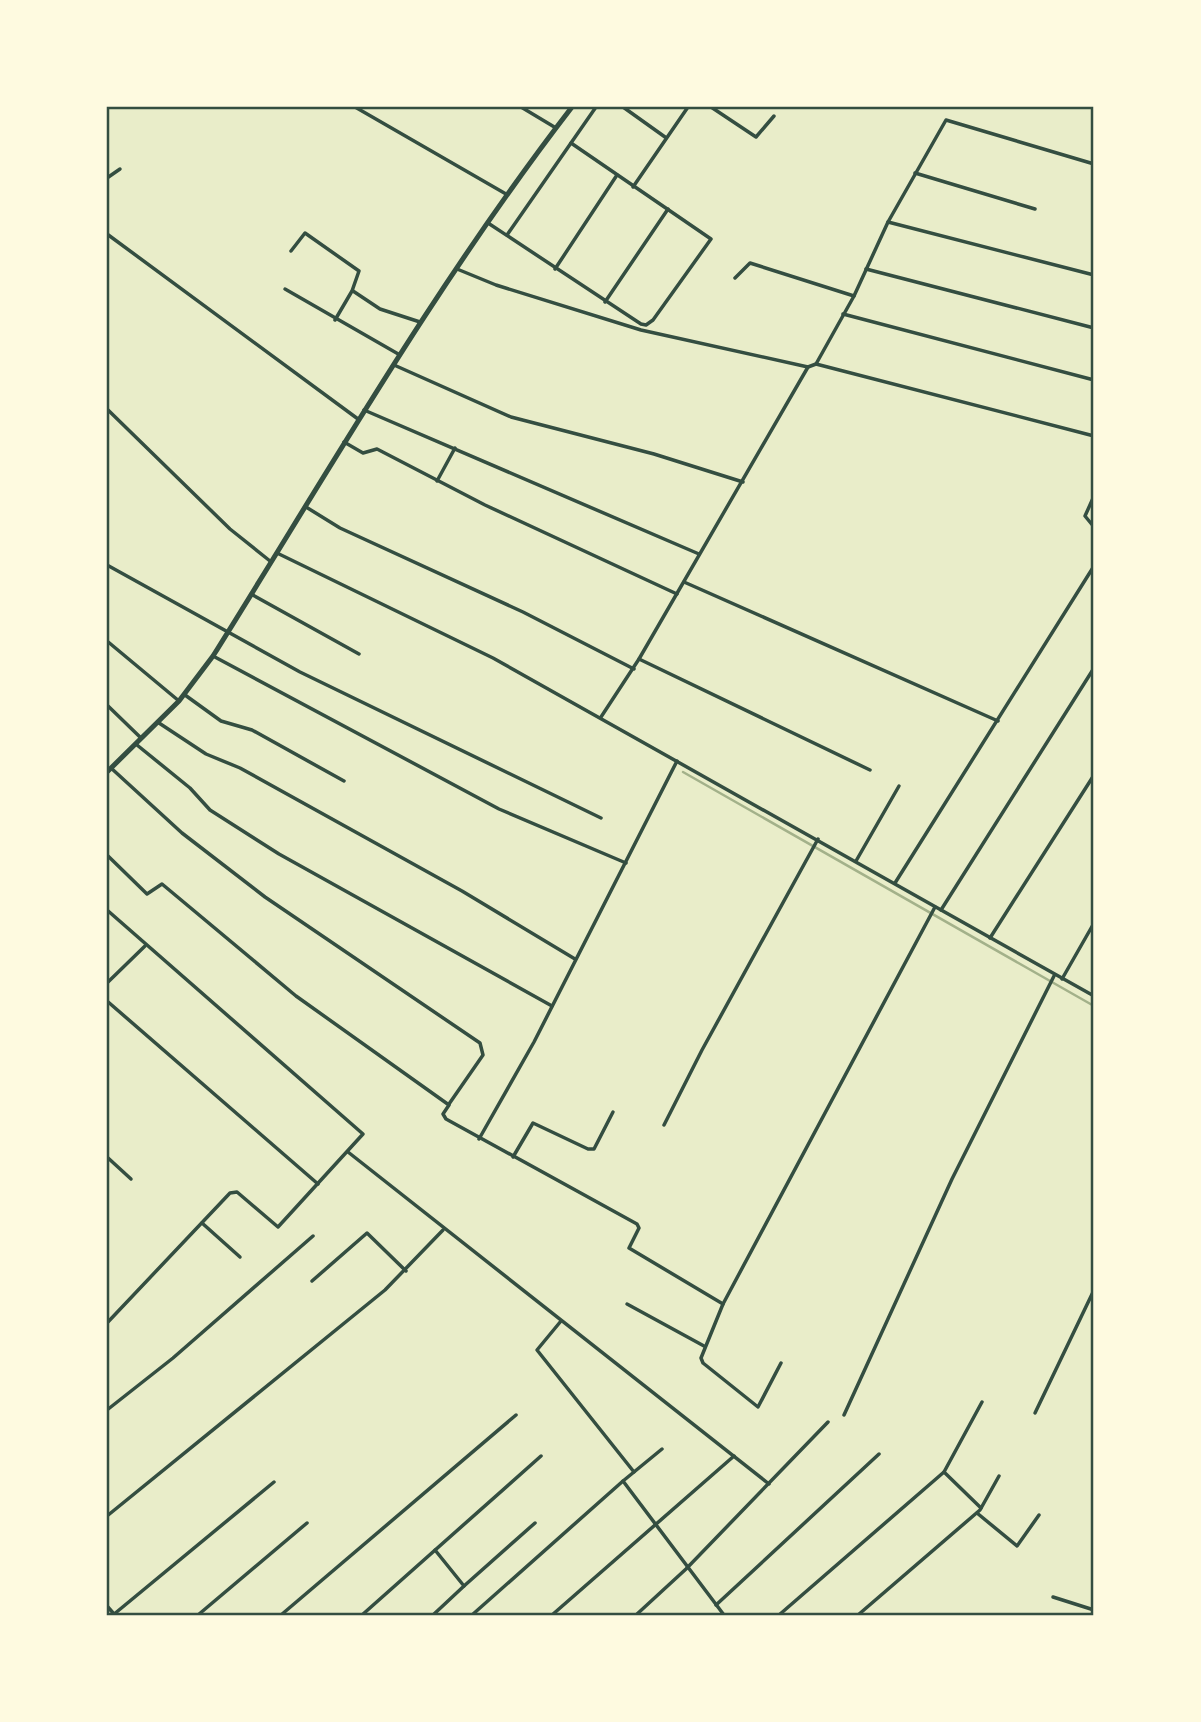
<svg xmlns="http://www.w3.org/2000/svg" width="1201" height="1722" font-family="'DejaVu Sans',sans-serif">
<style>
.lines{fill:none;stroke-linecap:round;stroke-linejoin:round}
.stream{stroke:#a3b18a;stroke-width:2.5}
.minor{stroke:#344e41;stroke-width:3.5}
.secondary{stroke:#344e41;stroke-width:5}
.neatline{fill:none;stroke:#344e41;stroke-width:2.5}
</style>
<rect width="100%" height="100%" fill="#e9edc9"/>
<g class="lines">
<!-- stream -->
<path class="stream" d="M 683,772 L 1094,1006"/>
<!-- minor -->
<g class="minor">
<path d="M 355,107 L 506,194"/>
<path d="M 521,107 L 556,128"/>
<path d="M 623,107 L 665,137"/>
<path d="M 711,107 L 756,137 L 774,116"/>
<path d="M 915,173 L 1035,209"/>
<path d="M 107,178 L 120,169"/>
<path d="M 633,187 L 688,107"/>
<path d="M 888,222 L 1094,275"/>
<path d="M 488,223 L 641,324 L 646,325 L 653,320 L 711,239 L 571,143"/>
<path d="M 107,234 L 358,419"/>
<path d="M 507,235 L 596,107"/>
<path d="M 291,251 L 305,233 L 359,271 L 352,291 L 335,320"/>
<path d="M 457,269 L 496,285 L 641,330 L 808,367"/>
<path d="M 555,269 L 617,175"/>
<path d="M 866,269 L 1094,328"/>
<path d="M 735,278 L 750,263 L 854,296"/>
<path d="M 285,289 L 400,355"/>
<path d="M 353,291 L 380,309 L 420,322"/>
<path d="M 605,302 L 668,209"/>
<path d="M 843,314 L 1094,380"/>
<path d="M 816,364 L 854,296 L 888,222 L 946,120 L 1094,164"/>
<path d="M 394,365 L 511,417 L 654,454 L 743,482"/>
<path d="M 107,409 L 230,529 L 270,561"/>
<path d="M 364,410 L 699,554"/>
<path d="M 344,442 L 363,453 L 377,449 L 485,505 L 677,594"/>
<path d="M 437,481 L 455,448"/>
<path d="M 1094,496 L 1085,516 L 1094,527"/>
<path d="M 306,507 L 340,528 L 523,612 L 634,669"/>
<path d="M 277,553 L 493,658 L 1094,996"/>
<path d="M 107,565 L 300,672 L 601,818"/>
<path d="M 684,582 L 998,721"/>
<path d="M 251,594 L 359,654"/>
<path d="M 107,641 L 179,701"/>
<path d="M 213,656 L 499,809 L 626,863"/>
<path d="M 639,659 L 870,770"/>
<path d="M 185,695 L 221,721 L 252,730 L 344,781"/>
<path d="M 107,705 L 141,738"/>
<path d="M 601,717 L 639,659 L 808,367 L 816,364 L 1094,436"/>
<path d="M 159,723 L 206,754 L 240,768 L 462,891 L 575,959"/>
<path d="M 137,745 L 190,788 L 210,810 L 279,854 L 552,1006"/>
<path d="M 111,768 L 182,833 L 265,897 L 480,1043 L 483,1055 L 449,1104"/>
<path d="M 107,855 L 147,894 L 162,884 L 296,996 L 449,1105 L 443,1114 L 446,1119 L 637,1224 L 639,1228 L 629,1248 L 723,1304"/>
<path d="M 856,861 L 899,786"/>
<path d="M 895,883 L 1094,566"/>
<path d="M 107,910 L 363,1134 L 278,1227 L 237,1192 L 230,1193 L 107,1323"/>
<path d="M 941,910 L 1094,668"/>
<path d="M 990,938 L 1094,775"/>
<path d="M 1062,979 L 1094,923"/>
<path d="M 107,983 L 145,946"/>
<path d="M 107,1001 L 318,1184"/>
<path d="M 664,1125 L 702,1050 L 818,839"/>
<path d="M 479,1139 L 534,1042 L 677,761"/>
<path d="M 348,1152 L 769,1484"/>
<path d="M 107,1157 L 131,1179"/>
<path d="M 513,1157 L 533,1123 L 588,1149 L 594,1149 L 613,1112"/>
<path d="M 202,1223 L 240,1257"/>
<path d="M 312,1281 L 367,1233 L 406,1271"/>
<path d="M 627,1304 L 704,1346"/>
<path d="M 561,1321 L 537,1350 L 634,1472"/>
<path d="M 781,1363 L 758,1407 L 703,1363 L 701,1358 L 723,1304 L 935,907"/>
<path d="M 107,1410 L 173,1358 L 313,1236"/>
<path d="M 1035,1413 L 1094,1290"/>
<path d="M 844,1415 L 952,1179 L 1054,976"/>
<path d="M 662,1449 L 623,1481 L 724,1615"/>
<path d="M 944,1472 L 981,1508"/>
<path d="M 977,1513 L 1017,1546 L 1039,1515"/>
<path d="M 107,1516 L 385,1290 L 443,1230"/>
<path d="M 464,1586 L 535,1523"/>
<path d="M 1053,1597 L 1094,1610"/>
<path d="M 716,1605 L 879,1454"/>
<path d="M 107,1606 L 114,1614"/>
<path d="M 113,1615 L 274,1482"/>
<path d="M 198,1615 L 307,1523"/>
<path d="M 281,1615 L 516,1415"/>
<path d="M 362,1615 L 541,1456"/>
<path d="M 433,1615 L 464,1586 L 435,1550"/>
<path d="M 472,1615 L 623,1481"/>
<path d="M 552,1615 L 734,1456"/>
<path d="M 636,1615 L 686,1569 L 828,1422"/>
<path d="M 779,1615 L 944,1472 L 982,1402"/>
<path d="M 858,1615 L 980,1510 L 999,1476"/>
</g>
<!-- secondary -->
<path class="secondary" d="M 107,772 L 179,701 L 213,656 C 330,469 437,282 572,107"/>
</g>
<!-- border -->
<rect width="1201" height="1722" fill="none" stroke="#fefae0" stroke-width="217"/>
<rect x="108" y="108" width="984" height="1506" class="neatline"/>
</svg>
